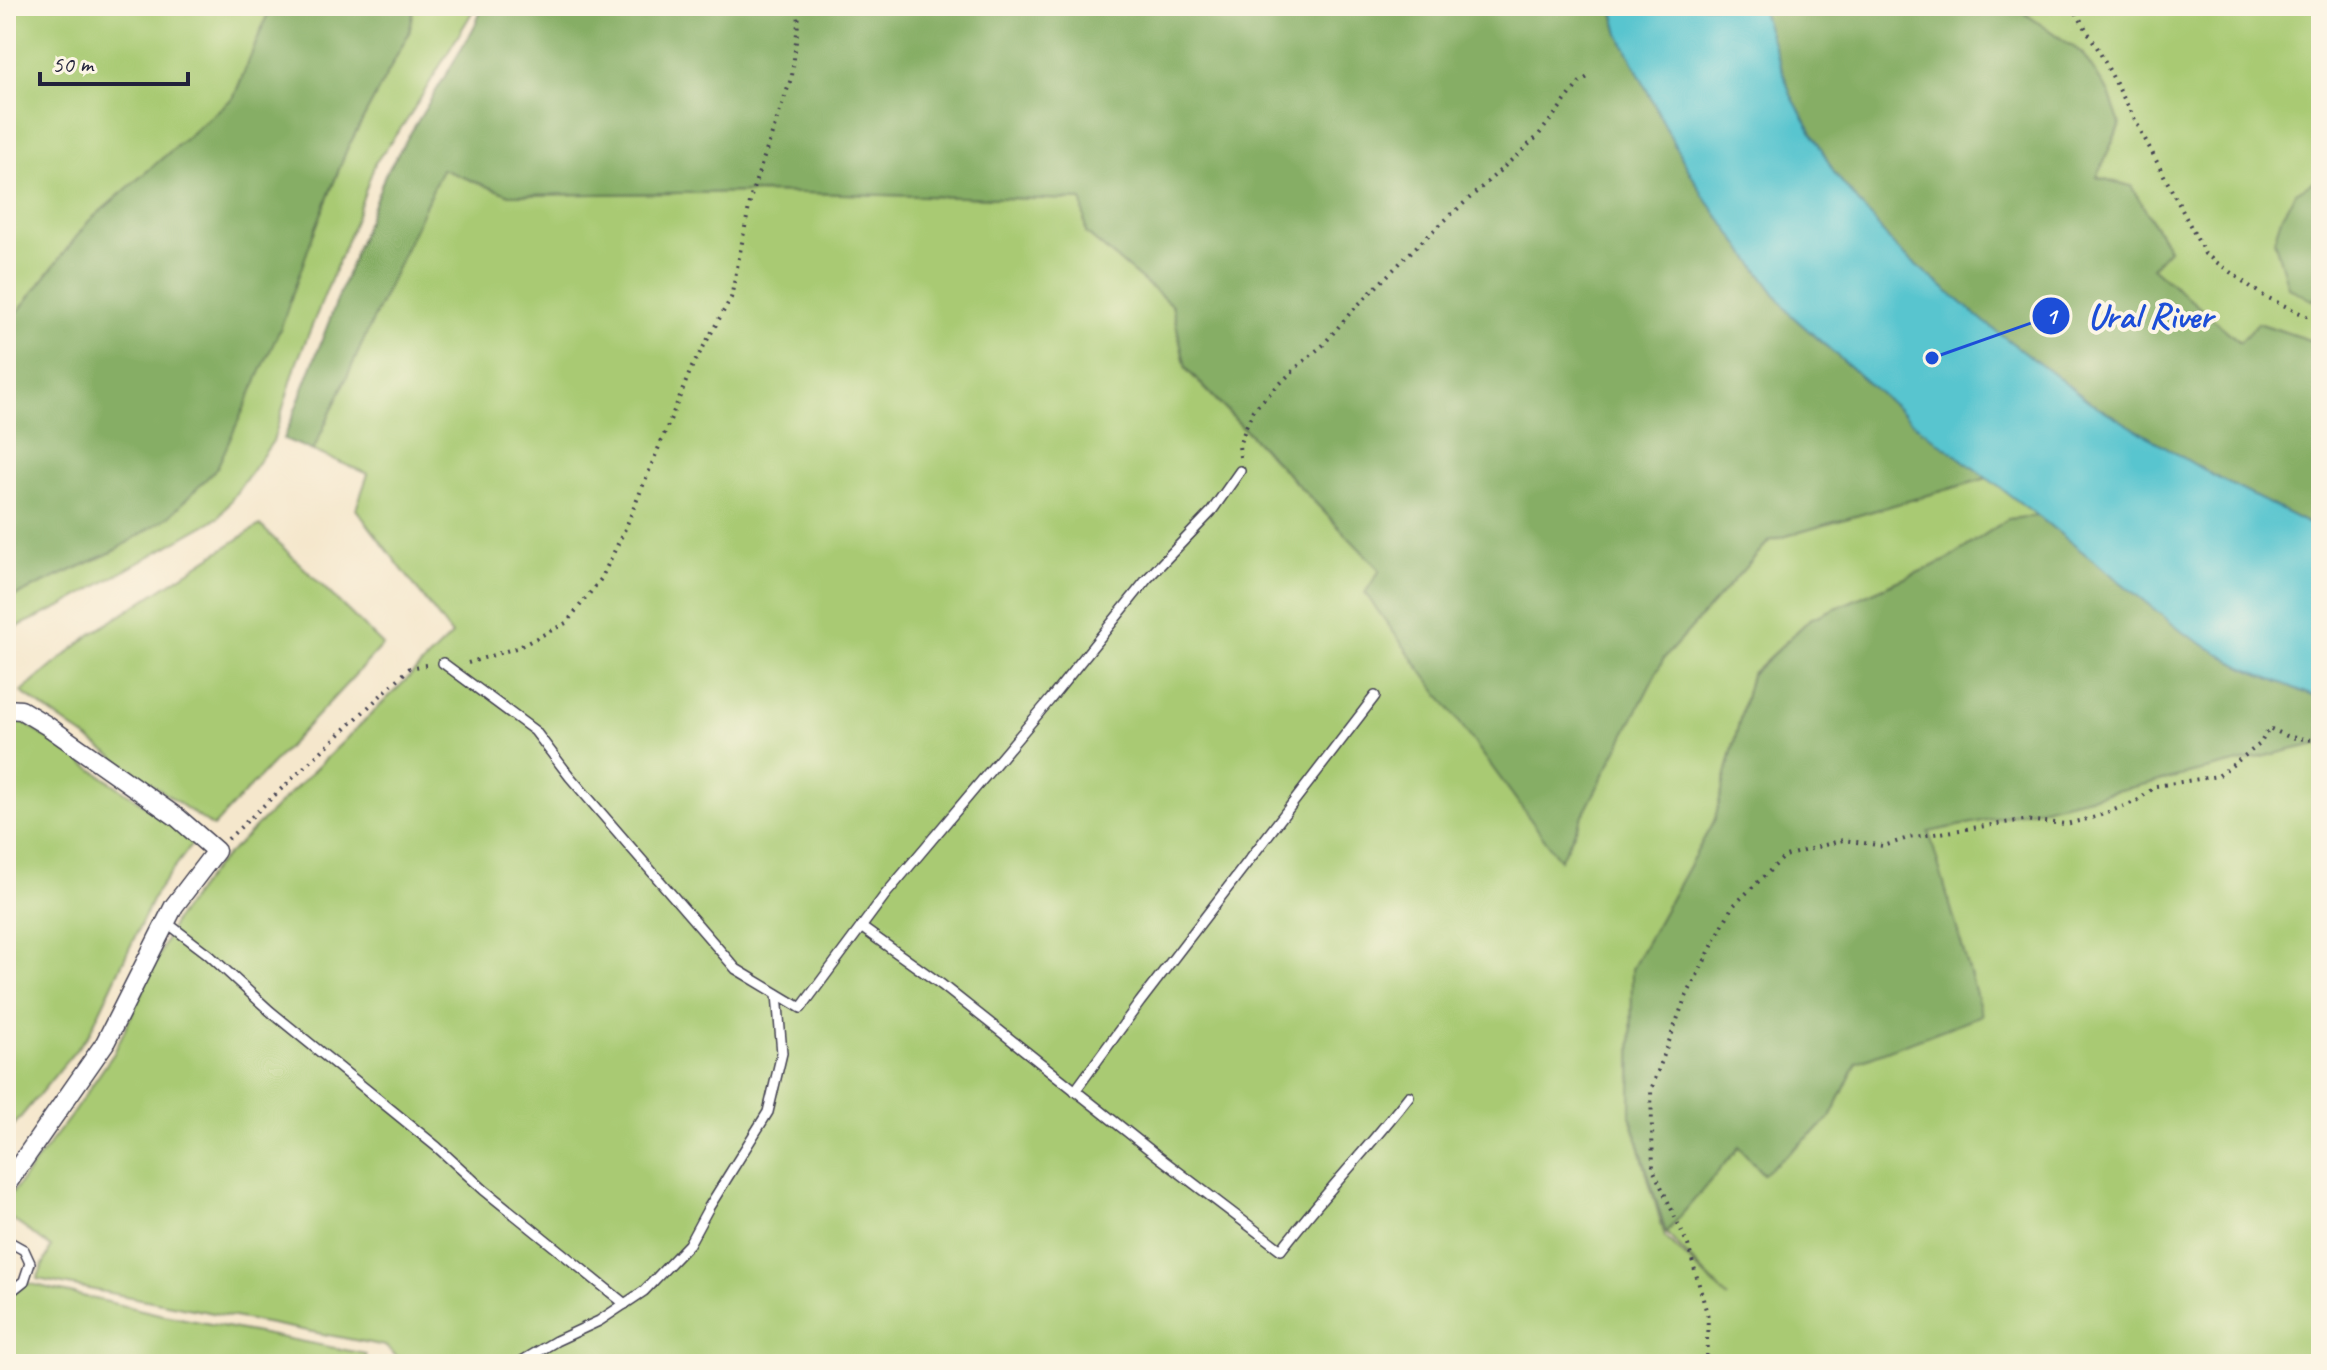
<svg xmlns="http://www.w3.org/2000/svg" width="2327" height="1370" font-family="Caveat,sans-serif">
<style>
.green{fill:#a9ca73;stroke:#667657;stroke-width:2}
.forest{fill:#86ae65;stroke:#546850;stroke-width:2}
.water{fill:#58c5cf;stroke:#3d7485;stroke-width:2}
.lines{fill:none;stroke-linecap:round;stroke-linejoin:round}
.lane-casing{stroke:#424051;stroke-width:12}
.street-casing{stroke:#424051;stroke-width:21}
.path{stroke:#424051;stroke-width:4;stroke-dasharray:2 6;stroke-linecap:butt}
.lane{stroke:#fff;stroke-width:9}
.street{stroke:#fff;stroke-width:18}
.leader{fill:none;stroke:#1d4ed8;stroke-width:3}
.callout-dot{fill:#1d4ed8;stroke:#fcf5e5;stroke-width:3}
.mark-label{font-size:24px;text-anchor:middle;font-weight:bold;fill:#fff}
.callout-label{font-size:36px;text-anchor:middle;font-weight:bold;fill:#1d4ed8;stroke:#fcf5e5;stroke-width:8;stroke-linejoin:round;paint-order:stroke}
</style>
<rect width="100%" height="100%" fill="#fcf5e5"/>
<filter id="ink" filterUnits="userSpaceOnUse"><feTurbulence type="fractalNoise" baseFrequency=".0125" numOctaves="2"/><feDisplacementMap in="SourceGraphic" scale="16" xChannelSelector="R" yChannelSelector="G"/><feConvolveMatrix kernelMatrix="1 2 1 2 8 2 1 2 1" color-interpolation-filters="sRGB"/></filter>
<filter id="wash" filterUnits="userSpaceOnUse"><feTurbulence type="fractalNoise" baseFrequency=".006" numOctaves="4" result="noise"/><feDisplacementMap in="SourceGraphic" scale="32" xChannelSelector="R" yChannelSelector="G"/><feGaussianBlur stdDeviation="1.8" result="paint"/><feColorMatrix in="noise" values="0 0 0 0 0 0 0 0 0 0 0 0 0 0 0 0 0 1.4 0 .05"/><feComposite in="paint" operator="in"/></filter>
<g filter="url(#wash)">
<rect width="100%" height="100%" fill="#f5e7cc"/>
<!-- green -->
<g class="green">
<path d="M 6,6 L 271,6 L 234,97 L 89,221 L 6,327 Z"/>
<path d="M 415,6 L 476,6 L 409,117 L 375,163 L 353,226 L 297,362 L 273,441 L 219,517 L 60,607 L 6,632 L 6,600 L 112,552 L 171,515 L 313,235 L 347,149 L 409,33 Z"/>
<path d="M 2014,6 L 2321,6 L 2321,344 L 2258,323 L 2241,343 L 2151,267 L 2169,248 L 2131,186 L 2097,177 L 2120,125 L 2082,53 Z"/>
<path d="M 442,168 L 510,195 L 765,192 L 1083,200 L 1086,233 L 1172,305 L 1186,369 L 1380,570 L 1560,859 L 1664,658 L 1769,541 L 1987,478 L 2038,516 L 2008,519 L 1947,560 L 1810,619 L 1751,674 L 1715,819 L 1632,969 L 1631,1118 L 1665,1237 L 1728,1298 L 1666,1233 L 1739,1146 L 1763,1174 L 1829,1120 L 1857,1062 L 1981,1015 L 1928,832 L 2030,811 L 2321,743 L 2321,1364 L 405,1364 L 385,1346 L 37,1279 L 51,1247 L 6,1215 L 6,1201 L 70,1117 L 114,1053 L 175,920 L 215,867 L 452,635 L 356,509 L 368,474 L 313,451 Z"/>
<path d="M 260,525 L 383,645 L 213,827 L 21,692 L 90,635 Z"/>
<path d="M 6,710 L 195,840 L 155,894 L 89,1034 L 6,1135 Z"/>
<path d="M 27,1283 L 159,1314 L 366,1354 L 366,1364 L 6,1364 L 6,1298 Z"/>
</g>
<!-- forest -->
<g class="forest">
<path d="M 271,6 L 415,6 L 409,33 L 347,149 L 313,235 L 281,327 L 217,468 L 171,515 L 112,552 L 6,600 L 6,327 L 89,221 L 234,97 Z"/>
<path d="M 483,6 L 1611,6 L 1619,34 L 1674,144 L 1703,195 L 1791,315 L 1917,426 L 1987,478 L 1769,541 L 1664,658 L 1560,860 L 1365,593 L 1380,570 L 1186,368 L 1172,305 L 1086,233 L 1082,200 L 765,192 L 510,195 L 442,169 L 313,451 L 284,439 L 385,175 L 473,30 Z"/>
<path d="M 1760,6 L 2014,6 L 2082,53 L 2109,93 L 2120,124 L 2097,177 L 2131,186 L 2169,249 L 2152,267 L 2240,342 L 2258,323 L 2321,344 L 2321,530 L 2214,476 L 2090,402 L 1987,324 L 1896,248 L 1835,174 L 1791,95 Z"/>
<path d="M 2321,177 L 2321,287 L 2313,301 L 2288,287 L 2274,240 L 2282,215 L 2296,192 Z"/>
<path d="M 2038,516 L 2184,633 L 2242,667 L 2321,699 L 2321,743 L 2030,811 L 1929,832 L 1982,1015 L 1857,1062 L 1829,1120 L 1763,1174 L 1739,1147 L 1666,1233 L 1631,1118 L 1632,969 L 1715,819 L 1751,675 L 1810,619 L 1947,560 L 2008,519 Z"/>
</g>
<!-- water -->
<path class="water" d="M 1612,6 L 1760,6 L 1791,95 L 1835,174 L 1896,248 L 1987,324 L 2090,402 L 2214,476 L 2321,530 L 2321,699 L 2242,667 L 2184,633 L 2038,516 L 1917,426 L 1791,315 L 1703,195 L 1674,144 L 1619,34 Z"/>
</g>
<g filter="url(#ink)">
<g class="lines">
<!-- lane casing -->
<g class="lane-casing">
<g id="lane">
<path d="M 443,663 L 535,731 L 570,777 L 736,969 L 801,1008 L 885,895 L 1049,701 L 1147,579 L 1211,512 L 1240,471"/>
<path d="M 166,922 L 208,954 L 270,1011 L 437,1147 L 484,1190 L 625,1304"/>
<path d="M 861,927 L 942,985 L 1159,1157 L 1281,1250 C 1321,1197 1368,1149 1409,1096"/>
<path d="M 1075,1091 L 1140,1002 L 1375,696"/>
<path d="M 6,1240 L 24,1250 L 30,1263 L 24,1281 L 14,1289 L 6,1289"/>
<path d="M 517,1364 L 556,1341 L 599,1321 L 644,1291 L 689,1244 L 709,1207 L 768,1112 L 782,1053 L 777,994"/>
</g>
</g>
<!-- street casing -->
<g class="street-casing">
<path id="street" d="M 6,709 L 21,710 L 46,725 L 178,818 L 216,851 L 174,906 L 105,1043 L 6,1185"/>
</g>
<!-- path -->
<g class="path">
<path d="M 2072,6 L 2097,47 L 2205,254 L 2262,295 L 2321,323"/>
<path d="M 1240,457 L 1239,445 L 1253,410 L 1297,367 L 1323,345 L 1351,312 L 1421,242 L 1537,137 L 1580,82 L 1591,75"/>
<path d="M 468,663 L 519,647 L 566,623 L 601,579 L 625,529 L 692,367 L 731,298 L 752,192 L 792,76 L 800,6"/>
<path d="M 228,839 L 410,668 L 431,664"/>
<path d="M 1706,1364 L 1708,1317 L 1688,1245 L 1653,1169 L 1651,1090 L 1684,1001 L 1732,907 L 1785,856 L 1843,840 L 1884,846 L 1908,838 L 2024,820 L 2066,824 L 2096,817 L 2137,801 L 2156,786 L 2218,776 L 2260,744 L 2269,728 L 2289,737 L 2321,741"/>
</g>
<!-- lane -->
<use href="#lane" class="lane"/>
<!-- street -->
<use href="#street" class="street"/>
</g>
</g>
<!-- callouts -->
<path class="leader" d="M1932 358L2051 316"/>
<g class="callout-dot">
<circle cx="1932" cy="358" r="8"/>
<circle cx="2051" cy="316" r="20"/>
</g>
<g class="mark-label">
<text x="2051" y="324">1</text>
</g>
<g class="callout-label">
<text x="2150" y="328">Ural River</text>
</g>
<!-- margin -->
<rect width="2327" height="1370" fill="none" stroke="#fcf5e5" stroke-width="32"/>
<!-- scale -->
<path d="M40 72v12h148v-12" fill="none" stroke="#22223b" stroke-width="4"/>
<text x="52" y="72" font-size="24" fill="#22223b" stroke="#fcf5e5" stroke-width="6" paint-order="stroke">50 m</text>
</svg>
